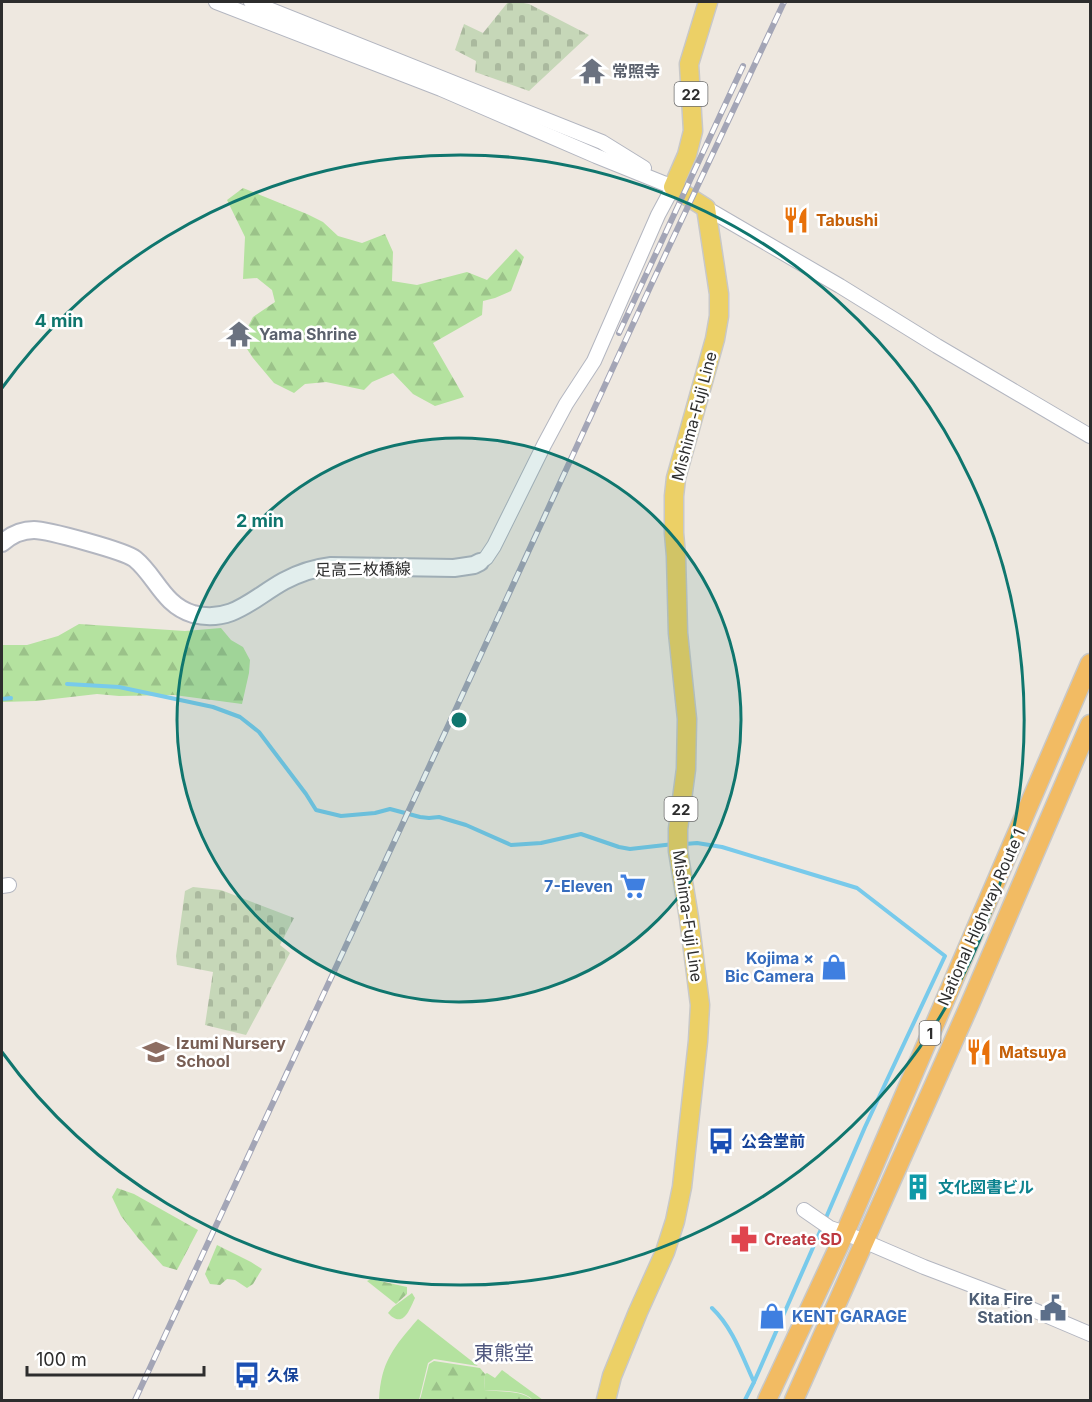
<svg xmlns="http://www.w3.org/2000/svg" width="1092" height="1402" font-family="Inter,'Noto Sans JP',sans-serif">
<style>
.green{fill:#b4e29f}
.forest{fill:url(#forest-firs)}
.cemetery{fill:url(#cemetery-stones)}
.lines{fill:none;stroke-linecap:round;stroke-linejoin:round}
.stream{stroke:#78caeb;stroke-width:4}
.tertiary-casing{stroke:#b3b6c0;stroke-width:16}
.secondary-casing{stroke:#b3b6c0;stroke-width:20}
.primary-casing{stroke:#c8c8c8;stroke-width:21}
.trunk-casing{stroke:#c8c8c8;stroke-width:21}
.tertiary{stroke:#fff;stroke-width:14}
.secondary{stroke:#fff;stroke-width:16}
.primary{stroke:#ecd066;stroke-width:18}
.trunk{stroke:#f2bb63;stroke-width:18}
.rail-casing{stroke:#a3a5b6;stroke-width:6}
.rail{stroke:#fff;stroke-width:4;stroke-dasharray:11;stroke-linecap:butt}
.ring{fill:none;stroke:#0f766e;stroke-width:3}
.labels{text-anchor:middle;dominant-baseline:central;stroke-width:5;stroke-linejoin:round;paint-order:stroke}
.shield{fill:#fff;stroke:#6c6c6c;stroke-width:1.5}
.shield-label{font-size:15px;font-weight:bold;fill:#2d2d2d}
.worship-label{font-size:16px;font-weight:bold;fill:#5b616d;stroke:#fff;text-anchor:start}
.food-label{font-size:16px;font-weight:bold;fill:#c56008;stroke:#fff;text-anchor:start}
.street-label{font-size:16px;fill:#2d2d2d;stroke:#fff}
.shop-label{font-size:16px;font-weight:bold;fill:#366cbe;stroke:#fff;text-anchor:end}
.education-label{font-size:16px;font-weight:bold;fill:#785e54;stroke:#fff;text-anchor:start}
.transit-label{font-size:16px;font-weight:bold;fill:#164399;stroke:#fff;text-anchor:start}
.culture-label{font-size:16px;font-weight:bold;fill:#0d838f;stroke:#fff;text-anchor:start}
.health-label{font-size:16px;font-weight:bold;fill:#be3a42;stroke:#fff;text-anchor:start}
.service-label{font-size:16px;font-weight:bold;fill:#4e5e75;stroke:#fff;text-anchor:end}
.quarter-label{font-size:20px;fill:#4e557d;stroke:#fff}
.centre{fill:#0f766e;stroke:#fff;stroke-width:3}
.ring-label{font-size:18px;text-anchor:middle;font-weight:bold;fill:#0f766e;stroke:#fff;stroke-width:5;stroke-linejoin:round;paint-order:stroke}
</style>
<defs>
<pattern id="forest-firs" width="22" height="20" patternUnits="userSpaceOnUse" patternTransform="scale(1.5)"><rect width="22" height="20" fill="#b4e29f"/><path d="M5 1l3.5 6h-7zM16 11l3.5 6h-7z" fill="#9bc289"/></pattern>
<pattern id="cemetery-stones" width="16" height="16" patternUnits="userSpaceOnUse" patternTransform="scale(1.5)"><rect width="16" height="16" fill="#c6d7b8"/><path d="M2 7V4a2 2 0 0 1 4 0v3zM10 15v-3a2 2 0 0 1 4 0v3z" fill="#aab99e"/></pattern>
</defs>
<rect width="100%" height="100%" fill="#eee8e0"/>
<!-- green -->
<g class="green">
<path d="M 412,1293 L 415,1298 C 409,1311 403,1329 388,1313 L 393,1307 Z"/>
<path d="M 418,1319 L 478,1366 L 434,1359 L 428,1363 L 419,1400 L 379,1400 C 381,1361 394,1347 418,1319 Z"/>
<path d="M 502,1370 L 543,1400 L 533,1400 C 523,1389 499,1391 484,1390 L 485,1374 L 487,1373 L 495,1378 Z"/>
</g>
<!-- forest -->
<g class="forest">
<path d="M 243,188 L 307,214 L 323,222 L 338,236 L 362,243 L 385,234 L 393,252 L 392,281 L 417,285 L 467,272 L 487,280 L 516,249 L 524,257 L 511,291 L 495,298 L 483,301 L 482,315 L 433,343 L 464,397 L 435,406 L 413,394 L 393,373 L 372,382 L 364,390 L 326,382 L 305,384 L 294,393 L 274,383 L 253,358 L 241,340 L 253,317 L 275,302 L 272,290 L 257,278 L 243,279 L 245,237 L 227,200 Z"/>
<path d="M 79,624 L 185,631 L 221,628 L 231,640 L 243,647 L 250,660 L 249,673 L 242,704 L 174,695 L 119,696 L 97,694 L 36,701 L 2,702 L 2,645 L 27,645 L 58,636 Z"/>
<path d="M 117,1188 L 134,1194 L 198,1230 L 177,1270 L 163,1266 L 138,1238 L 121,1216 L 112,1197 Z"/>
<path d="M 217,1245 L 251,1262 L 262,1269 L 253,1284 L 247,1288 L 235,1280 L 227,1279 L 220,1285 L 210,1284 L 205,1274 Z"/>
<path d="M 371,1279 L 407,1287 L 407,1294 L 396,1304 L 367,1281 Z"/>
<path d="M 434,1361 L 480,1368 L 485,1374 L 484,1390 C 498,1392 522,1390 532,1400 L 420,1400 L 429,1364 Z"/>
</g>
<!-- cemetery -->
<g class="cemetery">
<path d="M 508,2 L 518,2 L 529,4 L 589,35 L 529,91 L 475,72 L 476,61 L 455,50 L 464,24 L 483,33 Z"/>
<path d="M 193,887 L 221,890 L 294,918 L 280,945 L 290,953 L 246,1035 L 205,1025 L 213,972 L 177,965 L 176,956 L 185,891 Z"/>
</g>
<g class="lines">
<!-- stream -->
<g class="stream">
<path d="M 67,684 L 119,687 L 213,707 L 240,717 L 259,732 L 306,794 L 316,810 L 341,816 L 375,813 L 390,809 L 420,817 L 429,818 L 439,817 L 466,825 L 511,845 L 541,843 L 581,834 L 619,847 L 630,849 L 674,844"/>
<path d="M 2,699 L 11,698"/>
<path d="M 685,844 L 697,843 L 722,847 L 857,888 L 945,956 L 865,1127 L 825,1220"/>
<path d="M 712,1308 C 733,1328 742,1356 754,1382 L 745,1400"/>
<path d="M 754,1382 L 822,1227"/>
</g>
<!-- tertiary casing -->
<g class="tertiary-casing">
<g id="tertiary">
<path d="M 216,2 L 441,89 L 596,156 L 673,187"/>
<path d="M 251,2 L 602,142 L 644,168"/>
<path d="M 706,208 L 840,286 L 937,346 L 1090,436"/>
<path d="M 480,562 L 486,558 L 494,546 L 544,445 L 566,404 L 594,361 L 658,215 L 673,187"/>
<path d="M 2,886 L 9,885"/>
<path d="M 804,1210 L 830,1228 L 845,1233 L 924,1267 L 1003,1297 L 1090,1334"/>
</g>
</g>
<!-- secondary casing -->
<g class="secondary-casing">
<path id="secondary" d="M 2,543 C 11,535 21,530 34,530 C 47,530 125,551 135,559 C 156,576 163,605 193,614 C 232,624 253,598 284,581 C 299,573 314,568 331,566 L 454,568 L 474,565 L 480,562"/>
</g>
<!-- primary casing -->
<g class="primary-casing">
<path id="primary" d="M 606,1400 L 612,1376 L 638,1312 L 665,1252 L 675,1221 L 682,1187 L 698,1041 L 700,1005 L 689,918 L 678,851 L 678,829 L 686,769 L 687,719 L 678,633 L 676,556 L 674,533 L 674,496 L 676,478 L 715,339 L 719,316 L 719,294 L 706,208 L 673,187 L 687,155 L 693,131 L 689,64 L 708,2"/>
</g>
<!-- trunk casing -->
<g class="trunk-casing">
<g id="trunk">
<path d="M 767,1400 L 845,1233 L 1090,663"/>
<path d="M 794,1400 L 970,1004 L 1090,724"/>
</g>
</g>
<!-- tertiary -->
<use href="#tertiary" class="tertiary"/>
<!-- secondary -->
<use href="#secondary" class="secondary"/>
<!-- primary -->
<use href="#primary" class="primary"/>
<!-- trunk -->
<use href="#trunk" class="trunk"/>
<!-- rail casing -->
<g class="rail-casing">
<g id="rail">
<path d="M 619,333 L 743,66"/>
<path d="M 135,1400 L 454,713 L 652,283 L 784,2"/>
</g>
</g>
<!-- rail -->
<use href="#rail" class="rail"/>
</g>
<!-- distance rings -->
<circle cx="459" cy="720" r="282" fill="#0f766e" fill-opacity=".12"/>
<g class="ring">
<circle cx="459" cy="720" r="282"/>
<path d="M2 388A565 565 0 1 1 2 1052"/>
</g>
<!-- icons -->
<defs>
<g id="temple-bare" transform="scale(2.07)"><path d="M0-6L5-2H3V0L6.5 2.5H4V6H1.5V3h-3V6H-4V2.5H-6.5L-3 0V-2H-5Z" fill="#6b7280" stroke="#fff" stroke-width="2.5" paint-order="stroke"/></g>
<g id="restaurant-bare" transform="scale(2.07)"><path d="M-5-6h1v4h1v-4h1v4h1v-4h1v5L-1.5 .5V6h-2V.5L-5-1ZM5-6V6H3V1.5H1.5Q1.5-4 5-6Z" fill="#e8710a" stroke="#fff" stroke-width="2.5" paint-order="stroke"/></g>
<g id="supermarket-bare" transform="scale(2.07)"><path d="M-6-5.5h2.5l.6 2H6L4.5 2H-2.5L-4.4-4H-6ZM-1.5 3.2a1.3 1.3 0 1 0 .1 0ZM3 3.2a1.3 1.3 0 1 0 .1 0Z" fill="#3f7fe0" stroke="#fff" stroke-width="2.5" paint-order="stroke"/></g>
<g id="shop-bare" transform="scale(2.07)"><path d="M-5-2.5h2.3a2.7 3.5 0 0 1 5.4 0H5L5.5 6h-11ZM-1.5-2.5h3a1.5 2.3 0 0 0-3 0Z" fill="#3f7fe0" stroke="#fff" stroke-width="2.5" paint-order="stroke"/></g>
<g id="school-bare" transform="scale(2.07)"><path d="M0-5L7-2L0 1L-7-2ZM-4 1L0 2.5L4 1V4Q0 6-4 4Z" fill="#8d6e63" stroke="#fff" stroke-width="2.5" paint-order="stroke"/></g>
<g id="bus-bare" transform="scale(2.07)"><path d="M-5-6H5V4H4V6H2V4H-2V6H-4V4H-5ZM-3.5-4V0h7V-4ZM-3.5 1.2v1.5H-2V1.2ZM2 1.2v1.5H3.5V1.2Z" fill="#1a4fb4" stroke="#fff" stroke-width="2.5" paint-order="stroke"/></g>
<g id="building-bare" transform="scale(2.07)"><path d="M-4-6H4V6H1V3H-1V6H-4ZM-2.5-4.3h1.7v1.8h-1.7ZM.8-4.3h1.7v1.8H.8ZM-2.5-1h1.7V.8h-1.7ZM.8-1h1.7V.8H.8Z" fill="#0f9aa8" stroke="#fff" stroke-width="2.5" paint-order="stroke"/></g>
<g id="pharmacy-bare" transform="scale(2.07)"><path d="M-2-6h4v4h4v4h-4v4h-4v-4h-4v-4h4Z" fill="#e0444e" stroke="#fff" stroke-width="2.5" paint-order="stroke"/></g>
<g id="civic-bare" transform="scale(2.07)"><path d="M-.6-6.5H3V-4.5H.6V-3L4-1V1h2V6H-6V1h2V-1L-.6-3ZM-1.2 2.5V6h2.4V2.5Z" fill="#5c6f8a" stroke="#fff" stroke-width="2.5" paint-order="stroke"/></g>
</defs>
<g fill-rule="evenodd">
<use href="#temple-bare" x="592" y="71"/>
<use href="#restaurant-bare" x="796" y="220"/>
<use href="#temple-bare" x="239" y="334"/>
<use href="#supermarket-bare" x="633" y="886"/>
<use href="#shop-bare" x="834" y="967"/>
<use href="#school-bare" x="156" y="1052"/>
<use href="#restaurant-bare" x="979" y="1052"/>
<use href="#bus-bare" x="721" y="1141"/>
<use href="#building-bare" x="918" y="1187"/>
<use href="#pharmacy-bare" x="744" y="1239"/>
<use href="#civic-bare" x="1053" y="1308"/>
<use href="#shop-bare" x="772" y="1316"/>
<use href="#bus-bare" x="247" y="1375"/>
</g>
<g class="labels">
<!-- shield labels -->
<g class="shield">
<rect x="674.5" y="82" width="33" height="24" rx="4.5"/>
<rect x="664.5" y="797" width="33" height="24" rx="4.5"/>
<rect x="919.5" y="1021" width="21" height="24" rx="4.5"/>
</g>
<g class="shield-label">
<text x="691" y="94">22</text>
<text x="681" y="809">22</text>
<text x="930" y="1033">1</text>
</g>
<!-- worship labels -->
<g class="worship-label">
<text x="612" y="71">常照寺</text>
<text x="259" y="334">Yama Shrine</text>
</g>
<!-- food labels -->
<g class="food-label">
<text x="816" y="220">Tabushi</text>
<text x="999" y="1052">Matsuya</text>
</g>
<!-- street labels -->
<g class="street-label">
<text transform="translate(694 416) rotate(-75)">Mishima-Fuji Line</text>
<text transform="translate(363 569) rotate(-1)">足高三枚橋線</text>
<text transform="translate(688 916) rotate(82)">Mishima-Fuji Line</text>
<text transform="translate(981 917) rotate(-66)">National Highway Route 1</text>
</g>
<!-- shop labels -->
<g class="shop-label">
<text x="613" y="886">7-Eleven</text>
<text x="814" y="958">Kojima ×<tspan x="814" dy="18">Bic Camera</tspan></text>
<text x="792" y="1316" text-anchor="start">KENT GARAGE</text>
</g>
<!-- education labels -->
<g class="education-label">
<text x="176" y="1043">Izumi Nursery<tspan x="176" dy="18">School</tspan></text>
</g>
<!-- transit labels -->
<g class="transit-label">
<text x="741" y="1141">公会堂前</text>
<text x="267" y="1375">久保</text>
</g>
<!-- culture labels -->
<g class="culture-label">
<text x="938" y="1187">文化図書ビル</text>
</g>
<!-- health labels -->
<g class="health-label">
<text x="764" y="1239">Create SD</text>
</g>
<!-- service labels -->
<g class="service-label">
<text x="1033" y="1299">Kita Fire<tspan x="1033" dy="18">Station</tspan></text>
</g>
<!-- quarter labels -->
<g class="quarter-label">
<text x="504" y="1353">東熊堂</text>
</g>
</g>
<circle cx="459" cy="720" r="9" class="centre"/>
<g class="ring-label">
<text x="59" y="327">4 min</text>
<text x="260" y="527">2 min</text>
</g>
<!-- border -->
<rect width="1092" height="1402" fill="none" stroke="#2d2d2d" stroke-width="6"/>
<!-- scale -->
<path d="M27 1366v9h177v-9" fill="none" stroke="#2d2d2d" stroke-width="3"/>
<text x="36" y="1366" font-size="18" fill="#2d2d2d" stroke="#ffffff" stroke-width="4.5" paint-order="stroke">100 m</text>
</svg>
